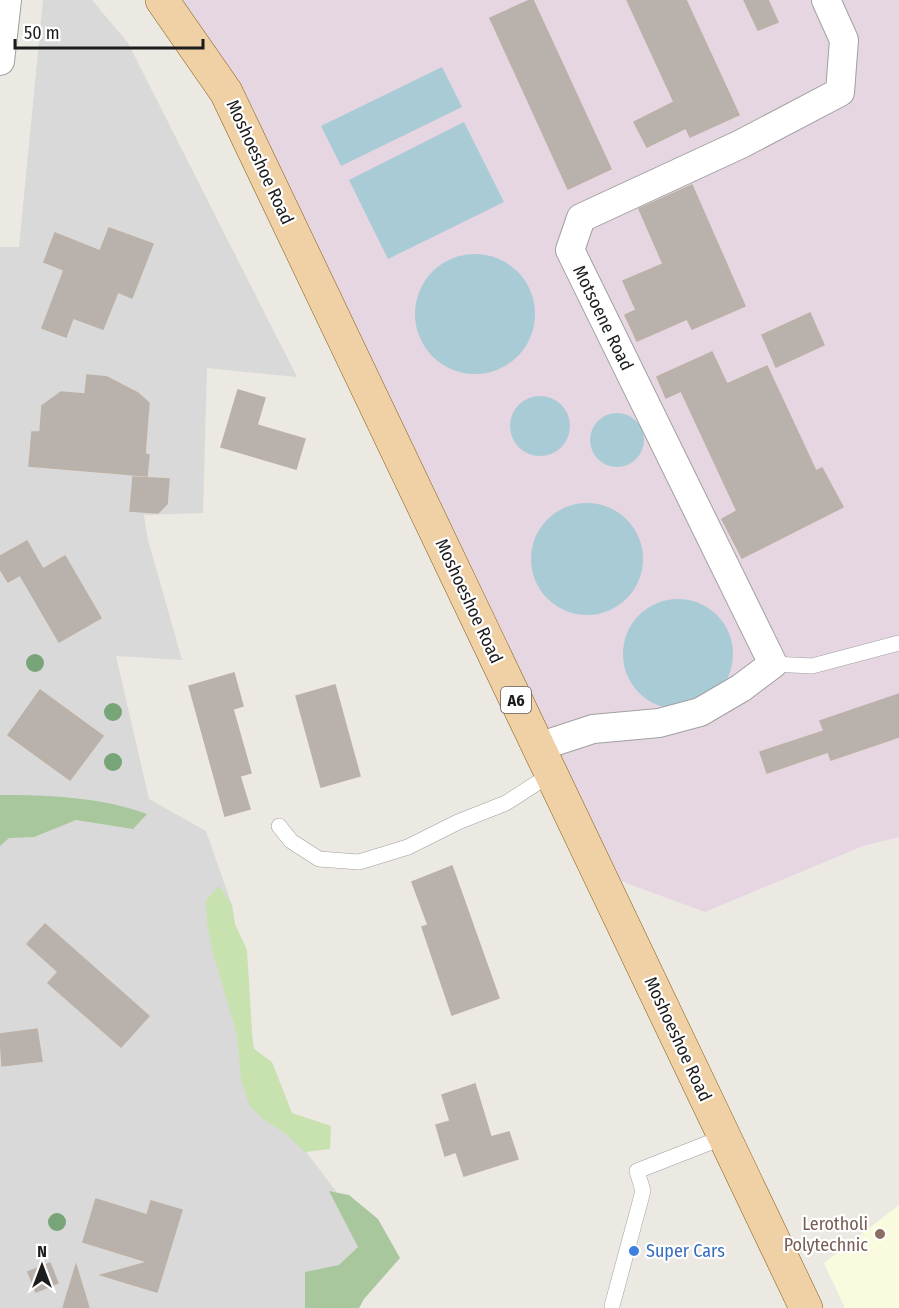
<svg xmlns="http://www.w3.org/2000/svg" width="899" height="1308" font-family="'Fira Sans Condensed',sans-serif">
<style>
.residential{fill:#dad9d9}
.industrial{fill:#e5d6e2}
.education{fill:#fafbde}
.grass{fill:#c7e1af}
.forest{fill:#a9c79d}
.water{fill:#a9cbd5}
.building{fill:#b9b2ac;stroke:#bcb1a7;stroke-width:1.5}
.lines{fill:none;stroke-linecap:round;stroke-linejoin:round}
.service-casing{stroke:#a0a0a0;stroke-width:16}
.minor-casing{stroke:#a0a0a0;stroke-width:30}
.primary-casing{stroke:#835f12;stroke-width:34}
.service{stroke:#fff;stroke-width:15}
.minor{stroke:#fff;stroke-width:28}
.primary{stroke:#f0d0a5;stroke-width:33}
.tree{fill:#77a578}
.education-dot{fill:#8d6e63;stroke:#fff;stroke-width:2}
.shop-dot{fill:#3f7fe0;stroke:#fff;stroke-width:2}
.labels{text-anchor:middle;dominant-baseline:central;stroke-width:4.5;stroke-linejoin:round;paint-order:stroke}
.shield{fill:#fff;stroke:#606060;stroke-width:1.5}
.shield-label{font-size:16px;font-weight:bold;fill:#1c1c1c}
.street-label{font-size:18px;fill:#1c1c1c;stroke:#fff}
.education-label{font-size:18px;fill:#785e54;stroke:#fff;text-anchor:end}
.shop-label{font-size:18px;fill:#366cbe;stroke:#fff;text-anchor:start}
</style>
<rect width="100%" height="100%" fill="#ece9e3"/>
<!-- residential -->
<path class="residential" d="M 43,0 L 92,0 L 128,43 L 297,377 L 207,368 L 203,513 L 144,515 L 148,540 L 182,660 L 116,656 L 149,799 L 206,831 L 232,905 L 253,1042 L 263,1088 L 276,1112 L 357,1219 L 369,1257 L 342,1308 L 0,1308 L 0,247 L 19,247 Z"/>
<!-- industrial -->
<path class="industrial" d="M 162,0 L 899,0 L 899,837 L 863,846 L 705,912 L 599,873 Z"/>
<!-- education -->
<path class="education" d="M 899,1205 L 899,1308 L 845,1308 L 824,1263 Z"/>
<!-- grass -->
<path class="grass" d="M 219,886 L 232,905 L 235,924 L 247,950 L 253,1048 L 272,1062 L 292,1113 L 331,1126 L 330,1149 L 305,1152 L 286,1134 L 264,1120 L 249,1105 L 241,1079 L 237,1035 L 212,949 L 207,923 L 206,900 Z"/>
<!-- forest -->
<g class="forest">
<path d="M 0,795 C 49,795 101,797 147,814 L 133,829 L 76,820 L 34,837 L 9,838 L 0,846 Z"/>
<path d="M 329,1191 L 349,1195 L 378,1219 L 400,1258 L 364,1299 L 359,1308 L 305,1308 L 305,1272 L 339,1265 L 358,1247 Z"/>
</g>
<!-- water -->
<g class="water">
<path d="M 442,67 L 462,107 L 341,166 L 321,126 Z"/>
<path d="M 464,122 L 504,202 L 388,259 L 349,180 Z"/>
<circle cx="475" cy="314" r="60"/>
<circle cx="540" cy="426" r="30"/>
<circle cx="617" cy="440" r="27"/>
<circle cx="587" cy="559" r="56"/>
<circle cx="678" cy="654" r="55"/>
</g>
<!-- building -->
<g class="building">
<path d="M 530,0 L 533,0 L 611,169 L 568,189 L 490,18 Z"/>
<path d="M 627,0 L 686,0 L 739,115 L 690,137 L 686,128 L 647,147 L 634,122 L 674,102 Z"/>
<path d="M 744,0 L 768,0 L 778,22 L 758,30 Z"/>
<path d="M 692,185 L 745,306 L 692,329 L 687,319 L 637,341 L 625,315 L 636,310 L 623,281 L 663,264 L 639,209 Z"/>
<path d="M 109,228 L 153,244 L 132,298 L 118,292 L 103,329 L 73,318 L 66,337 L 42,328 L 64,270 L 44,262 L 55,233 L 100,251 Z"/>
<path d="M 810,313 L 824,345 L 776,367 L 762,335 Z"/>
<path d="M 712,352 L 727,384 L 767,366 L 816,471 L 822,468 L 843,507 L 742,558 L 722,519 L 737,511 L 681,391 L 666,398 L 657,377 Z"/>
<path d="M 87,375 L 107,377 L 138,393 L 149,403 L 145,454 L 149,455 L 147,476 L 29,466 L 32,432 L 40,432 L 42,406 L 61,392 L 85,394 Z"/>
<path d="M 238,390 L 265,398 L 257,425 L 305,439 L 296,469 L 221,447 Z"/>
<path d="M 133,477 L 169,479 L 167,504 L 158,513 L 130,511 Z"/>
<path d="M 27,541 L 43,569 L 65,556 L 101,618 L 59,642 L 20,575 L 8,582 L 0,569 L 0,556 Z"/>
<path d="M 234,673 L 243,706 L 233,709 L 251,773 L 240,776 L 250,809 L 225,816 L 189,686 Z"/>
<path d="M 335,685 L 360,776 L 321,787 L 296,696 Z"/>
<path d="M 40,690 L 103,736 L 70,780 L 8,735 Z"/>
<path d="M 899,694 L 899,737 L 831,760 L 828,752 L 767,773 L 760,752 L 824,731 L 820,721 Z"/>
<path d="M 452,866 L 499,998 L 452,1015 L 422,927 L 428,925 L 412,882 Z"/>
<path d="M 45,924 L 149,1016 L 121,1047 L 48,983 L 58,972 L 27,944 Z"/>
<path d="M 37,1029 L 42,1061 L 2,1066 L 0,1034 Z"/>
<path d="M 475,1084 L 491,1137 L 509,1132 L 518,1159 L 464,1176 L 456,1152 L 445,1156 L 436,1125 L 450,1121 L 442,1095 Z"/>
<path d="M 96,1199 L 147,1215 L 151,1201 L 182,1210 L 157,1292 L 101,1275 L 148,1262 L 83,1242 Z"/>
<path d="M 50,1263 L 58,1283 L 36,1292 L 28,1272 Z"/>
<path d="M 76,1265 L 89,1308 L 63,1308 Z"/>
</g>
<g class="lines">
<!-- service casing -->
<g class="service-casing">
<g id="service">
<path d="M 773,664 L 812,666 L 899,643"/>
<path d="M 279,826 L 291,841 L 319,859 L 359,862 L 408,847 L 458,822 L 506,803 L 551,774"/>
<path d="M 612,1306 L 643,1191 L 637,1171 L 724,1137"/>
</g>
</g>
<!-- minor casing -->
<g class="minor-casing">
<g id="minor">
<path d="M 0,61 L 7,0"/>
<path d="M 538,747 L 593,729 L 659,723 L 700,712 L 741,688 L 773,664 L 570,250 L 581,218 L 741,144 L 840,92 L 844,40 L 826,0"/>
</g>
</g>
<!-- primary casing -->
<g class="primary-casing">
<path id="primary" d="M 162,0 L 226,92 L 806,1308"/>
</g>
<!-- service -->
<use href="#service" class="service"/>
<!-- minor -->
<use href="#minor" class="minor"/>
<!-- primary -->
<use href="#primary" class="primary"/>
</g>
<!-- trees -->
<g class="tree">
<circle cx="35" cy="663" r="9"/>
<circle cx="113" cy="712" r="9"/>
<circle cx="113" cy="762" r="9"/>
<circle cx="57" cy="1222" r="9"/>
</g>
<!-- markers -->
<circle class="education-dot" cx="880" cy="1234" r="6"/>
<circle class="shop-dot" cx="634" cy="1251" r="6"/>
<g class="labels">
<!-- shield labels -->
<rect class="shield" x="501" y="687" width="30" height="26" rx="4.5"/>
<g class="shield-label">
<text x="516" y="700">A6</text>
</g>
<!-- street labels -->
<g class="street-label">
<text transform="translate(260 162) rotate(65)">Moshoeshoe Road</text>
<text transform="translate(603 318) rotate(64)">Motsoene Road</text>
<text transform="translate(469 601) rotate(65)">Moshoeshoe Road</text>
<text transform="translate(678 1039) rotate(65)">Moshoeshoe Road</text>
</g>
<!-- education labels -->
<g class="education-label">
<text x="868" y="1224">Lerotholi<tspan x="868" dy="21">Polytechnic</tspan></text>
</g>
<!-- shop labels -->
<g class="shop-label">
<text x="646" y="1251">Super Cars</text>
</g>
</g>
<!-- north arrow -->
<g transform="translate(42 1266)" stroke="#ffffff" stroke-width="4.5" paint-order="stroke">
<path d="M0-4.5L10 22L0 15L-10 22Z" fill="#1c1c1c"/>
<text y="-9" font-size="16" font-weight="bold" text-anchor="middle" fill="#1c1c1c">N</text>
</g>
<!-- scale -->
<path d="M15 39v9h188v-9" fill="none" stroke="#1c1c1c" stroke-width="3"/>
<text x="24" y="39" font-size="18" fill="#1c1c1c" stroke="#ffffff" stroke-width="4.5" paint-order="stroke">50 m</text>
</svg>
